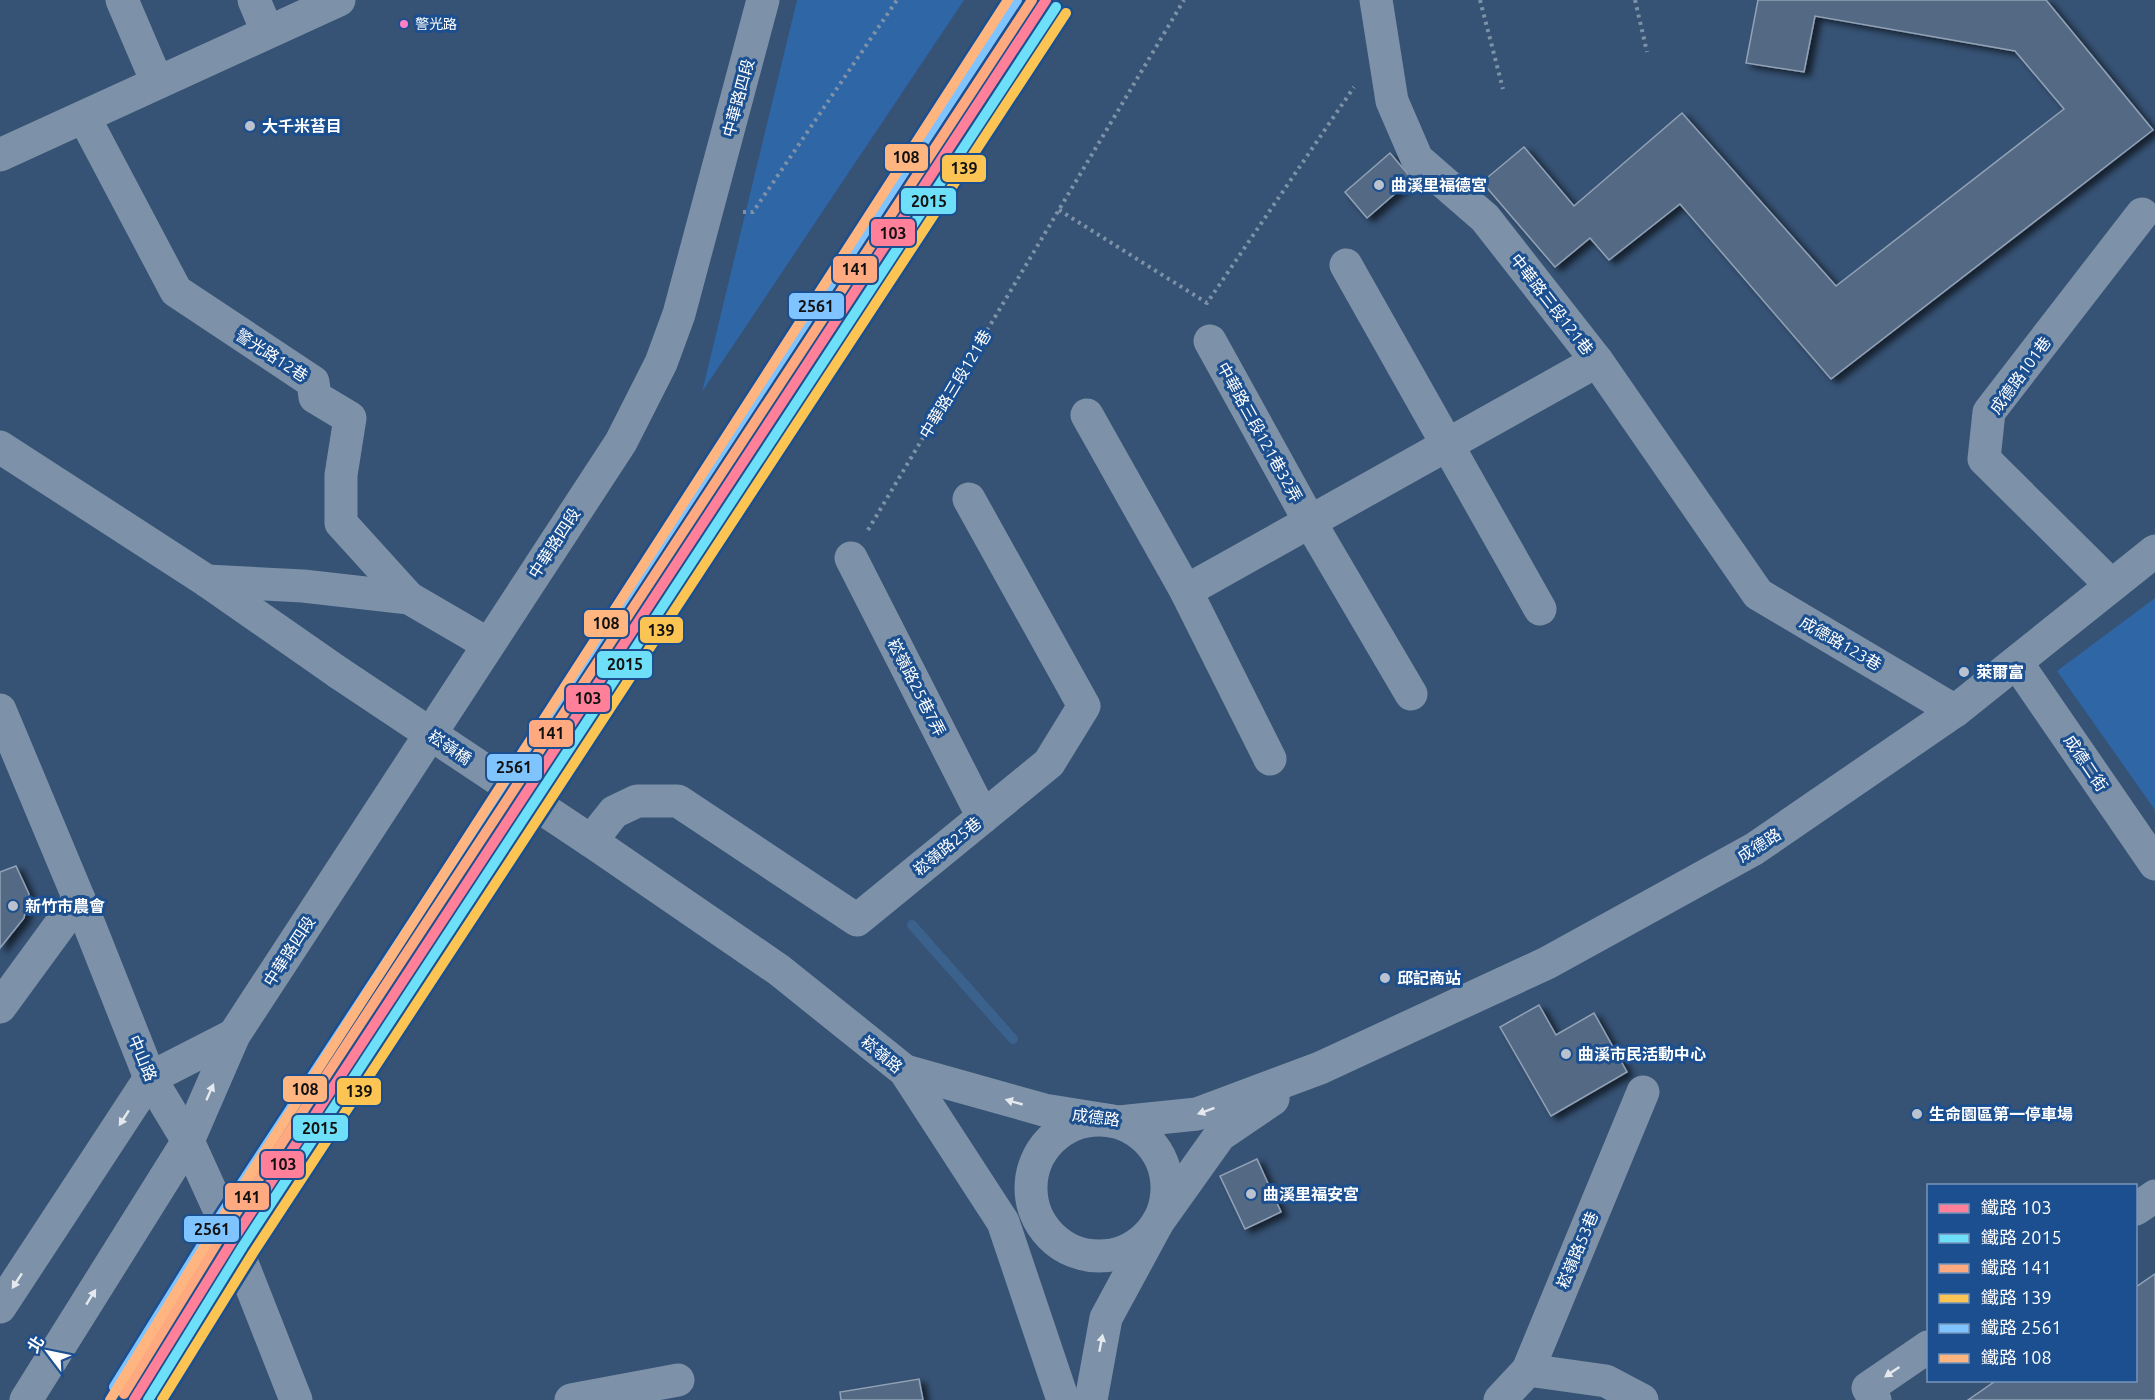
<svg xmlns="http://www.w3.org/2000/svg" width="2155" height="1400" font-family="Ubuntu,'Noto Sans TC',sans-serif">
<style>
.green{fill:#2f66a5}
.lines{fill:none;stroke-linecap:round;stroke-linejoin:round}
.stream{stroke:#3b618d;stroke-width:10}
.building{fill:#526984;stroke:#92a2b6;stroke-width:1.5;filter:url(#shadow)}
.path{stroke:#7d92a8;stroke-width:4;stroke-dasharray:3 4.5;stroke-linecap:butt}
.minor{stroke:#7d92a8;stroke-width:33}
.minor-bridge{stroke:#7d92a8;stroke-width:33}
.rail-1-casing{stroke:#1b4f8f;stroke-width:15}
.rail-2-casing{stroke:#1b4f8f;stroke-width:15}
.rail-3-casing{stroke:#1b4f8f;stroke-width:15}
.rail-4-casing{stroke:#1b4f8f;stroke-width:15}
.rail-5-casing{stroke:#1b4f8f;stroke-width:15}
.rail-6-casing{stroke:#1b4f8f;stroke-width:15}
.rail-1{stroke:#ff8098;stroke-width:10}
.rail-2{stroke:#6ddff8;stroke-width:10}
.rail-3{stroke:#ffa980;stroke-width:10}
.rail-4{stroke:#fcc553;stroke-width:10}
.rail-5{stroke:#80c4ff;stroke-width:10}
.rail-6{stroke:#ffb580;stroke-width:10}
.oneway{fill:#e5e9ee}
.bus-dot{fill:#ff80c5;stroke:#1b4f8f;stroke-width:2}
.poi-dot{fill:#b9c2ce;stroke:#1b4f8f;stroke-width:2}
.labels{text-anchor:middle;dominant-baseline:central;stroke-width:6;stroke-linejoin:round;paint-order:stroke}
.bus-label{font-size:14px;fill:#fff;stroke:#1b4f8f;text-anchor:start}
.street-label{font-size:16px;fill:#fff;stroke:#1b4f8f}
.poi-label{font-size:16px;font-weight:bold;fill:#fff;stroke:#1b4f8f;text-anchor:start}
.line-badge{stroke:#1b4f8f;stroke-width:2}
.pale-badge-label{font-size:16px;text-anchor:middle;font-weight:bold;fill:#111}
</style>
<defs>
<filter id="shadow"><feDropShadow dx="6" dy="4" stdDeviation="3" flood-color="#0009"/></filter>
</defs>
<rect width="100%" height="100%" fill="#365274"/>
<!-- green -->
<g class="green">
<path d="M 797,0 L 964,0 L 702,392 Z"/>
<path d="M 2155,598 L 2155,810 L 2057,671 Z"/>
</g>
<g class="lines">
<!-- stream -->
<path class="stream" d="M 912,925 L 1013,1039"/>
</g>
<!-- building -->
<g class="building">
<path d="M 1758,0 L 2046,0 L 2153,130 L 1831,379 L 1680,204 L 1609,260 L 1590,238 L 1555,267 L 1482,182 L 1524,147 L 1574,206 L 1682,113 L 1836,286 L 2064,109 L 2015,51 L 1815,16 L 1804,72 L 1746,63 Z"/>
<path d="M 1390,153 L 1412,179 L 1367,218 L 1345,192 Z"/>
<path d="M 16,866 L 29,894 L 24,918 L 0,948 L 0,872 Z"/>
<path d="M 1539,1005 L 1556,1035 L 1594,1013 L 1627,1072 L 1551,1116 L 1500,1027 Z"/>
<path d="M 1257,1159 L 1281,1212 L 1245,1229 L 1220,1176 Z"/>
<path d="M 2155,1274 L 2155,1400 L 1968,1400 L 1997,1380 L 2136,1380 L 2136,1287 Z"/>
<path d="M 919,1379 L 923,1400 L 841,1400 L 840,1392 Z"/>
</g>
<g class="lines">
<!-- path -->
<g class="path">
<path d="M 1480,0 L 1503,89"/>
<path d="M 1635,0 L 1647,52"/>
<path d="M 1059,210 L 1207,303 L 1354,87"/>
<path d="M 743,212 L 753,212 L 897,0"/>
<path d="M 868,530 L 1184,0"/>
</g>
<!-- minor -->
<g class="minor">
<path d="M 122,0 L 157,82"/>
<path d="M 254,0 L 267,31"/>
<path d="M 1376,0 L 1392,101 L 1417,159 L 1485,218 L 1597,361 L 1758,594 L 1955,711"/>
<path d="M 84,117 L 176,291 L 313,382 L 315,397 L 350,418 L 341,475 L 341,523 L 409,598"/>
<path d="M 0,155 L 339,0"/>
<path d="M 1346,265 L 1540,609"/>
<path d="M 1210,341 L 1310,522 L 1411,694"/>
<path d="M 1087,415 L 1186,591 L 1270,759"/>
<path d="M 0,447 L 207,581 L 339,673"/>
<path d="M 969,499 L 1084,706 L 1049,763 L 857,920 L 678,801 L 637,801 L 614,812 L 591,841 L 779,970 L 905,1071 L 1003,1222 L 1063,1400"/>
<path d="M 851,558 L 983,817"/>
<path d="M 207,581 L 303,586 L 409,598 L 488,644"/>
<path d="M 2111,585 L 1984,459 L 1989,412 L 2142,214"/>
<path d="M 1186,591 L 1597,361"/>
<path d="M 2017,663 L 2155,864"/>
<path d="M 0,710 L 79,899 L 150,1078 L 188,1141 L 233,1240 L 296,1400"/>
<path d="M 0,1007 L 79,899"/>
<path d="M 905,1071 L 1044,1110 L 1119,1122 L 1197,1114 L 1320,1068 L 1547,963 L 1754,849 L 1955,711 L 2155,551"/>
<circle cx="1099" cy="1188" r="68"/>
<path d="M 2136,1209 L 2155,1196"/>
<path d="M 0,1307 L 150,1078 L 234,1035"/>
<path d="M 1528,1370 L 1606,1381 L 1642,1400"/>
<path d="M 26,1400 L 188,1141 L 234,1035 L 621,442 L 661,363 L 679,314 L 763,0"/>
<path d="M 571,1400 L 678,1380"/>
<path d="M 1091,1400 L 1106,1318 L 1158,1222 L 1220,1135 L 1273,1099"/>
<path d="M 1500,1400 L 1528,1370 L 1643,1092"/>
<path d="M 1875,1400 L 1868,1388 L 1928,1347"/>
</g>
<!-- minor-bridge -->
<path class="minor-bridge" d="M 339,673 L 591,841"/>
<!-- rail-1 casing -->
<g class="rail-1-casing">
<path id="rail-1" d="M 134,1400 L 233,1240 L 1046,0"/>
</g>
<!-- rail-2 casing -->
<g class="rail-2-casing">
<path id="rail-2" d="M 148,1400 L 243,1246 L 1056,7"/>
</g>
<!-- rail-3 casing -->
<g class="rail-3-casing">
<path id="rail-3" d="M 124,1394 L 223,1233 L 1032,0"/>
</g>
<!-- rail-4 casing -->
<g class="rail-4-casing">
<path id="rail-4" d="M 162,1400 L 253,1253 L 1066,13"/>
</g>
<!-- rail-5 casing -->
<g class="rail-5-casing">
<path id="rail-5" d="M 114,1387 L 213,1227 L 1017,0"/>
</g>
<!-- rail-6 casing -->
<g class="rail-6-casing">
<path id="rail-6" d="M 110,1400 L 222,1218 L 1008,0"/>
</g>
<!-- rail-1 -->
<use href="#rail-1" class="rail-1"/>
<!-- rail-2 -->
<use href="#rail-2" class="rail-2"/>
<!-- rail-3 -->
<use href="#rail-3" class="rail-3"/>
<!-- rail-4 -->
<use href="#rail-4" class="rail-4"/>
<!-- rail-5 -->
<use href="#rail-5" class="rail-5"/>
<!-- rail-6 -->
<use href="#rail-6" class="rail-6"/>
</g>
<!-- one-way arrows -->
<defs><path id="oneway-solid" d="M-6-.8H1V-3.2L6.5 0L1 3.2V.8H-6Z" transform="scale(1.5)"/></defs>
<g class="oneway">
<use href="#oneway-solid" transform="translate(210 1092) rotate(-66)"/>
<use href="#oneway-solid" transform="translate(1014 1102) rotate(-164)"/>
<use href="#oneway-solid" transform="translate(1206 1111) rotate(160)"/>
<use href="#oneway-solid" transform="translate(124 1118) rotate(123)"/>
<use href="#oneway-solid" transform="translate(17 1281) rotate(123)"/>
<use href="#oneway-solid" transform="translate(91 1297) rotate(-58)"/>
<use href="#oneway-solid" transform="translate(1101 1343) rotate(-79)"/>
<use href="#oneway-solid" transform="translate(1892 1372) rotate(146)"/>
</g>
<!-- markers -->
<circle class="bus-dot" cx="404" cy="24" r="5"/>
<g class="poi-dot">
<circle cx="250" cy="126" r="6"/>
<circle cx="1379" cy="185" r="6"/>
<circle cx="1964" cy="672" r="6"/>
<circle cx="13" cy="906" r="6"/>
<circle cx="1385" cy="978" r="6"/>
<circle cx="1566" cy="1054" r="6"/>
<circle cx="1917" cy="1114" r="6"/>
<circle cx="1251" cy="1194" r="6"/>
</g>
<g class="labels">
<!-- bus labels -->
<g class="bus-label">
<text x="415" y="24">警光路</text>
</g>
<!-- street labels -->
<g class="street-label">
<text transform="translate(738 98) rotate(-75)">中華路四段</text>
<text transform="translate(1552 304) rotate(52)">中華路三段121巷</text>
<text transform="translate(272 355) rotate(33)">警光路12巷</text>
<text transform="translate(2020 375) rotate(-54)">成德路101巷</text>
<text transform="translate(955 384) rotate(-59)">中華路三段121巷</text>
<text transform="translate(1260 432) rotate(61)">中華路三段121巷32弄</text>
<text transform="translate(554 543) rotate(-57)">中華路四段</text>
<text transform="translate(1841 643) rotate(30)">成德路123巷</text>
<text transform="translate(917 687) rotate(63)">崧嶺路25巷7弄</text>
<text transform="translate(450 747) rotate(34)">崧嶺橋</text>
<text transform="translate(2086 763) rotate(56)">成德二街</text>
<text transform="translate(1759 845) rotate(-32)">成德路</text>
<text transform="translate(947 846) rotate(-39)">崧嶺路25巷</text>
<text transform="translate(289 951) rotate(-57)">中華路四段</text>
<text transform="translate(882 1054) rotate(40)">崧嶺路</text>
<text transform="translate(143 1058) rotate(67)">中山路</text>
<text transform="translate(1096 1117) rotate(7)">成德路</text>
<text transform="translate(1577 1250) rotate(-67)">崧嶺路53巷</text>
</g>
<!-- poi labels -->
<g class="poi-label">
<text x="262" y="126">大千米苔目</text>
<text x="1391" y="185">曲溪里福德宮</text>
<text x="1976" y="672">萊爾富</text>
<text x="25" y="906">新竹市農會</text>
<text x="1397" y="978">邱記商站</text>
<text x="1578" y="1054">曲溪市民活動中心</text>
<text x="1929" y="1114">生命園區第一停車場</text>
<text x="1263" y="1194">曲溪里福安宮</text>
</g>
</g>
<g class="line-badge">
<rect x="884" y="143" width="45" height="29" rx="6" fill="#ffb580"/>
<rect x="941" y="154" width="46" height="29" rx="6" fill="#fcc553"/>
<rect x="900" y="187" width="57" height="28" rx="6" fill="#6ddff8"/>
<rect x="870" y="218" width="46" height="29" rx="6" fill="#ff8098"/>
<rect x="832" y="255" width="46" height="29" rx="6" fill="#ffa980"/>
<rect x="788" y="292" width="57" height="28" rx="6" fill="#80c4ff"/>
<rect x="583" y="609" width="46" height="29" rx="6" fill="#ffb580"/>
<rect x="639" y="616" width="45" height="28" rx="6" fill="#fcc553"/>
<rect x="596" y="650" width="57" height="29" rx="6" fill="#6ddff8"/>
<rect x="565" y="684" width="46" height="29" rx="6" fill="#ff8098"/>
<rect x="528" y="719" width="46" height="29" rx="6" fill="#ffa980"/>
<rect x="486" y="753" width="57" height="29" rx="6" fill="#80c4ff"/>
<rect x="282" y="1075" width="46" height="28" rx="6" fill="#ffb580"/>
<rect x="336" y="1077" width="46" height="29" rx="6" fill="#fcc553"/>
<rect x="292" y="1114" width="57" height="28" rx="6" fill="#6ddff8"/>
<rect x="260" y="1150" width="45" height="29" rx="6" fill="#ff8098"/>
<rect x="224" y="1182" width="46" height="29" rx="6" fill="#ffa980"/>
<rect x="183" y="1215" width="57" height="28" rx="6" fill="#80c4ff"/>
</g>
<g class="pale-badge-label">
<text x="906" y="163">108</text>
<text x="964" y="174">139</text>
<text x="929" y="207">2015</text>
<text x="893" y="239">103</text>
<text x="855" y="275">141</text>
<text x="816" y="312">2561</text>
<text x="606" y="629">108</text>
<text x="661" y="636">139</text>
<text x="625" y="670">2015</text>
<text x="588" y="704">103</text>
<text x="551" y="739">141</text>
<text x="514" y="773">2561</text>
<text x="305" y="1095">108</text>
<text x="359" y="1097">139</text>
<text x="320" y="1134">2015</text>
<text x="283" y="1170">103</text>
<text x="247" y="1203">141</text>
<text x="212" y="1235">2561</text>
</g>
<!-- legend -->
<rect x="1927" y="1184" width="210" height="198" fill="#1b4f8f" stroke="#7695bc" stroke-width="1.5"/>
<rect x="1939" y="1204" width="30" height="9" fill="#ff8098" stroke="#7695bc" stroke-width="1.5"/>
<text x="1981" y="1214" font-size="18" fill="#ffffff">鐵路 103</text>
<rect x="1939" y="1234" width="30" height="9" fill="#6ddff8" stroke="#7695bc" stroke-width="1.5"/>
<text x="1981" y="1244" font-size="18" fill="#ffffff">鐵路 2015</text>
<rect x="1939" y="1264" width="30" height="9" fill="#ffa980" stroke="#7695bc" stroke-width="1.5"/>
<text x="1981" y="1274" font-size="18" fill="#ffffff">鐵路 141</text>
<rect x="1939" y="1294" width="30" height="9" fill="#fcc553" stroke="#7695bc" stroke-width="1.5"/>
<text x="1981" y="1304" font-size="18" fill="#ffffff">鐵路 139</text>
<rect x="1939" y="1324" width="30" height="9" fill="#80c4ff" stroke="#7695bc" stroke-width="1.5"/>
<text x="1981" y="1334" font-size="18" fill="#ffffff">鐵路 2561</text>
<rect x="1939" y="1354" width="30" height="9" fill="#ffb580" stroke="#7695bc" stroke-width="1.5"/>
<text x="1981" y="1364" font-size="18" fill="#ffffff">鐵路 108</text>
<!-- north arrow -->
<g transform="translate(48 1352) rotate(302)" stroke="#1b4f8f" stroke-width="4.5" paint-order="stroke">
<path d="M0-4.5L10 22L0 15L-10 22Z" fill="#ffffff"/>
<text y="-9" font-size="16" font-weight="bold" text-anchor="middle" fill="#ffffff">北</text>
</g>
</svg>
